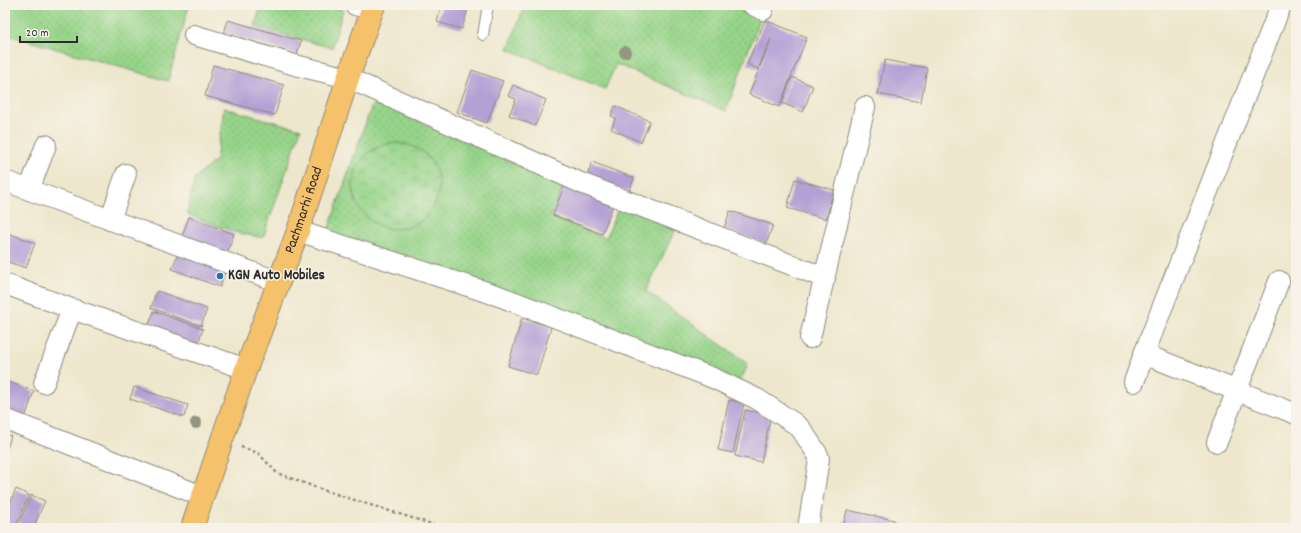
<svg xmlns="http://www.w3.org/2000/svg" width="1301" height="533" font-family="Dekko,sans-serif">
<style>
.grass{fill:url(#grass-dots);stroke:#60805a}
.wetland{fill:url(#wetland-marsh);stroke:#60805a}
.building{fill:#b5a0d5}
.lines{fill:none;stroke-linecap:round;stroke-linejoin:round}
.lane-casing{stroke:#8c897c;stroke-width:12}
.street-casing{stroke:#8c897c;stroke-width:22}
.primary-casing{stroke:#8c897c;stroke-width:24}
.path{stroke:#8c897c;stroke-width:2.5;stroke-dasharray:3 3;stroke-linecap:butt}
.lane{stroke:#fff;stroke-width:10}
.street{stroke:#fff;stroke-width:20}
.primary{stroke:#f5c16b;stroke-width:22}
.tree{fill:#929781}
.poi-dot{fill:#1f6fb2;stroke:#f7f3e8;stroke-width:1.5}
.labels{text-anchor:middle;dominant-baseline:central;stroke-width:3;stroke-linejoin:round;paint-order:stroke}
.street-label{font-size:15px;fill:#2b2b2b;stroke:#f7f3e8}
.poi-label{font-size:15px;font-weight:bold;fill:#2b2b2b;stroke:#f7f3e8;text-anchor:start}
</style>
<defs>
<pattern id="grass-dots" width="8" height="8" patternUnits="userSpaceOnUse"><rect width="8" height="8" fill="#96d489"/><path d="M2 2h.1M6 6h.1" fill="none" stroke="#81b676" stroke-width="1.8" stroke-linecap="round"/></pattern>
<pattern id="wetland-marsh" width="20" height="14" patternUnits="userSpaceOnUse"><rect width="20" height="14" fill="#96d489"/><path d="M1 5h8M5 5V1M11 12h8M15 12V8" fill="none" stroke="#81b676"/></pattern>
</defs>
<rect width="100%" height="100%" fill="#f7f3e8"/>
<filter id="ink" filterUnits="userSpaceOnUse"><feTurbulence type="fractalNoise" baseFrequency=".025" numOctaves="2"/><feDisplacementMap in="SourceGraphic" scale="8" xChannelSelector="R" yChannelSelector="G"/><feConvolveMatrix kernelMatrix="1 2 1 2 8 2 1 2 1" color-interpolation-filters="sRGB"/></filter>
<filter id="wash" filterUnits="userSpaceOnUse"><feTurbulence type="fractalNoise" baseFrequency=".012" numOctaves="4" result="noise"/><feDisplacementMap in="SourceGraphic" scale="16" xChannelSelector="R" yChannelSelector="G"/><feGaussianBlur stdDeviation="0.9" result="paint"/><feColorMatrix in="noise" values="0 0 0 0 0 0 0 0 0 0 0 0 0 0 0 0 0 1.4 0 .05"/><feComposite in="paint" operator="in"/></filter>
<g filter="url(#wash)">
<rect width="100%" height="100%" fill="#eee7cd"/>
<!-- grass -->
<g class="grass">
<path d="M 5,5 L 185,5 L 189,6 L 168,81 L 5,34 Z"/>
<path d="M 261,5 L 325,5 L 343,10 L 332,48 L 255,26 Z"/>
<path d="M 525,5 L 726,5 L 760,19 L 726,111 L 616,64 L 605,89 L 508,49 Z"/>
<path d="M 377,104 L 461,139 L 563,186 L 551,217 L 606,238 L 620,204 L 677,226 L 646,291 L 748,364 L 739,385 L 326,236 L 372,105 Z"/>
<path d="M 224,108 L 301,129 L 263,238 L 234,232 L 187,214 L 195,178 L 216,160 Z"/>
</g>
<!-- wetland -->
<circle class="wetland" cx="396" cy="186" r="43"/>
<g id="blocks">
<!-- building -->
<g class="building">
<path d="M 243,5 L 258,5 L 256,9 Z"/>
<path d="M 442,5 L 469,5 L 462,29 L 437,22 Z"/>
<path d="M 228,20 L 301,41 L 297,55 L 224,33 Z"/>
<path d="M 765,20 L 807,37 L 779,107 L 749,94 L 771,39 L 758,69 L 747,64 Z"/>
<path d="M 885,60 L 927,68 L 921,102 L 878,94 Z"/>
<path d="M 213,65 L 284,85 L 275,115 L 205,96 Z"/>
<path d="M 472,70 L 503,81 L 487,123 L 457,112 Z"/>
<path d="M 792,77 L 813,86 L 803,112 L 782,103 Z"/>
<path d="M 513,85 L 546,100 L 535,126 L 509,115 L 516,99 L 508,96 Z"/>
<path d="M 615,106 L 650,121 L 641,142 L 611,129 L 616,118 L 611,116 Z"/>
<path d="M 592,162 L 634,178 L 629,192 L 587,176 Z"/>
<path d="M 795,179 L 834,190 L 826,219 L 787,208 Z"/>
<path d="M 564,186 L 613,205 L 602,234 L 553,215 Z"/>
<path d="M 730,211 L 773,225 L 766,244 L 724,229 Z"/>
<path d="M 189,217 L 234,234 L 226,256 L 181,239 Z"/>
<path d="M 5,232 L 35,243 L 26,268 L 5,261 Z"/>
<path d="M 180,248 L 227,266 L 220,287 L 172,269 Z"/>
<path d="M 157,291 L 207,309 L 201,326 L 151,308 Z"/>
<path d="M 154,311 L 203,329 L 196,348 L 147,330 Z"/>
<path d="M 522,318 L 551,327 L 537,375 L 508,366 Z"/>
<path d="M 5,381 L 34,391 L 24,421 L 5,415 Z"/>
<path d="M 134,387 L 188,405 L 184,417 L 130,399 Z"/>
<path d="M 729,400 L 744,403 L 733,453 L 718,450 Z"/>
<path d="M 745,410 L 771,415 L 761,462 L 735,456 Z"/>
<path d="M 5,434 L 11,436 L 5,455 Z"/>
<path d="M 16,489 L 29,495 L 15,528 L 5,528 L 5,515 Z"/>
<path d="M 31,495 L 45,501 L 33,528 L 17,528 Z"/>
<path d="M 847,510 L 894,520 L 892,528 L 843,528 Z"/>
</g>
</g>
</g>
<g filter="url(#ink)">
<use href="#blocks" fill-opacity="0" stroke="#8c897c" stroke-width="1"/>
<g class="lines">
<!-- lane casing -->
<g class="lane-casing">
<path id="lane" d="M 483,35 L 488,5"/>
</g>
<!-- street casing -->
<g class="street-casing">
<g id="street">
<path d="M 355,5 L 372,10"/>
<path d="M 753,5 L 763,10"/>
<path d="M 194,35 L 295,65 L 348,78 L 581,183 L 825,278"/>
<path d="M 5,181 L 279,282"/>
<path d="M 29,190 L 46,145"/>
<path d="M 110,220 L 126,174"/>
<path d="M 298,231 L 499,296 L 713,378 L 757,399 L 794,423 L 801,429 L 818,455 L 819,459 L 808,528"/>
<path d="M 5,284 L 72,309 L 246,369"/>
<path d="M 810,338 L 865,107"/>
<path d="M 1144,354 L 1281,5"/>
<path d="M 1134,382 L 1144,354 L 1296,414"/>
<path d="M 44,383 L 72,309"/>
<path d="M 5,419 L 202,496"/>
<path d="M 1217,442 L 1279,281"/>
</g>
</g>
<!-- primary casing -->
<g class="primary-casing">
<g id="primary">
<path id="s1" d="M 192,528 L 246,369 L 298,231 L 348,78 L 374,5"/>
</g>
</g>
<!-- path -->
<path class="path" d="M 241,447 L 258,453 L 277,473 L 326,491 L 444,528"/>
<!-- lane -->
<use href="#lane" class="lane"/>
<!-- street -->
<use href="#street" class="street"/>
<!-- primary -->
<use href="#primary" class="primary"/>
</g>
<!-- trees -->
<g class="tree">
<circle cx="625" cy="52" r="6"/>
<circle cx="196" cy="423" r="6"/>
</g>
</g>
<!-- markers -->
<circle class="poi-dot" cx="220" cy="276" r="4"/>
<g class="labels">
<!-- street labels -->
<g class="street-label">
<text stroke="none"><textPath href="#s1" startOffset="337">Pachmarhi Road</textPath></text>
</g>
<!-- poi labels -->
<g class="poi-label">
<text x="228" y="276">KGN Auto Mobiles</text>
</g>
</g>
<!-- margin -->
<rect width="1301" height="533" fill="none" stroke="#f7f3e8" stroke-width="20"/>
<!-- scale -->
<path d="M20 36v6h57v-6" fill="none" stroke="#2b2b2b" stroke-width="2"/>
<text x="26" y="36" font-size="12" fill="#2b2b2b" stroke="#f7f3e8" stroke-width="3" paint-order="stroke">20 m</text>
</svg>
